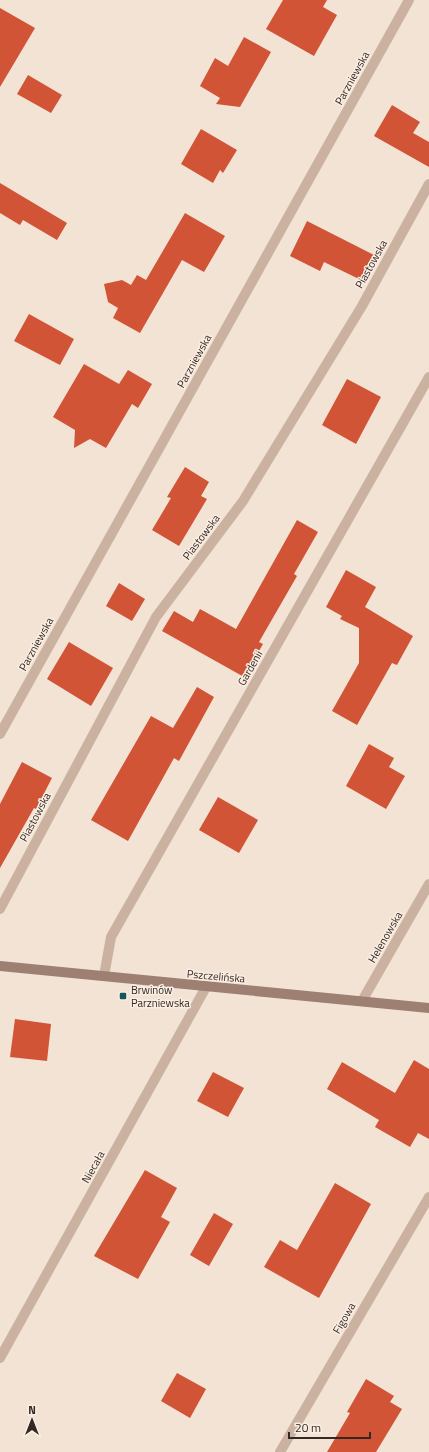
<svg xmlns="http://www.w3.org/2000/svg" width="429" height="1452" font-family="'Titillium Web',sans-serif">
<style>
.building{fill:#d05435}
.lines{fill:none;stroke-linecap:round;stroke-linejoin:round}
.minor{stroke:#cbb2a0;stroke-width:10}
.secondary{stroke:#9e8072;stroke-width:10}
.poi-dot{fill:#175658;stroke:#faede1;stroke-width:1.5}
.labels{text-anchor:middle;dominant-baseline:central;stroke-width:3;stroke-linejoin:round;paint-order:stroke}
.street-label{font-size:11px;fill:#342824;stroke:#faede1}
.poi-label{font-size:11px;fill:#342824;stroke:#faede1;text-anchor:start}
</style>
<rect width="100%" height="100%" fill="#f2e3d5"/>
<!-- building -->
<g class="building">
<path d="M 283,0 L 327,0 L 323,7 L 337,15 L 314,56 L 266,29 Z"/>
<path d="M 0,8 L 35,28 L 0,87 Z"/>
<path d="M 244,37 L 271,52 L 240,107 L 216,104 L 220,98 L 200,86 L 215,58 L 228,66 Z"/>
<path d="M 28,75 L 62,95 L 51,113 L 17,94 Z"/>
<path d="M 392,105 L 420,122 L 413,133 L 429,142 L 429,167 L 374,136 Z"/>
<path d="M 201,129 L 237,150 L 223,173 L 220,170 L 213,183 L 181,164 Z"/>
<path d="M 0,183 L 67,223 L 57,240 L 23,220 L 20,225 L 0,213 Z"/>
<path d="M 185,213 L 225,236 L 204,272 L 182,260 L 140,333 L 113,318 L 118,308 L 108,302 L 104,284 L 122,280 L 131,285 L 137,275 L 146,280 Z"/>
<path d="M 307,221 L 374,255 L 361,280 L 324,262 L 320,271 L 290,256 Z"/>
<path d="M 29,314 L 74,339 L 60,365 L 14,341 Z"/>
<path d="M 84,364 L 119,384 L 128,370 L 152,384 L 138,408 L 132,404 L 106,448 L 90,439 L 74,448 L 75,430 L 53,417 Z"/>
<path d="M 347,379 L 381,397 L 356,444 L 322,425 Z"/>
<path d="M 185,467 L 209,482 L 201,496 L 207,499 L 179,546 L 152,530 L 171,498 L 167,497 Z"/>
<path d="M 297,520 L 318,532 L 294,574 L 297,576 L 259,642 L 263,644 L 244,677 L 162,631 L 174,611 L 193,622 L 200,609 L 236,629 Z"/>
<path d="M 346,570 L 376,587 L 365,607 L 413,636 L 397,665 L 392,663 L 357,725 L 332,711 L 359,663 L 359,628 L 340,619 L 342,616 L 326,607 Z"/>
<path d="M 119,583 L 145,599 L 132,621 L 106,606 Z"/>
<path d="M 69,642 L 113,668 L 91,706 L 47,679 Z"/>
<path d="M 197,687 L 214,697 L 179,761 L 174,758 L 128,841 L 91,820 L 151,716 L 173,728 Z"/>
<path d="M 369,744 L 394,758 L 389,767 L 405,776 L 386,809 L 346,786 Z"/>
<path d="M 22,762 L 52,778 L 36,809 L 34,808 L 0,868 L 0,804 Z"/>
<path d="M 218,797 L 258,820 L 239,853 L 199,830 Z"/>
<path d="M 15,1019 L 51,1024 L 47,1061 L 10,1057 Z"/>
<path d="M 414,1060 L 429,1069 L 429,1139 L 418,1133 L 410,1147 L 375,1127 L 379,1120 L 327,1089 L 342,1062 L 395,1093 Z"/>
<path d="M 213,1072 L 244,1088 L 228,1117 L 197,1101 Z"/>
<path d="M 145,1170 L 177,1188 L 161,1217 L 170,1222 L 138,1279 L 94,1256 Z"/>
<path d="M 335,1183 L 371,1204 L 319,1298 L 264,1267 L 280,1240 L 297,1250 Z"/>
<path d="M 214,1213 L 233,1224 L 209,1266 L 190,1255 Z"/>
<path d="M 177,1373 L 206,1389 L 190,1418 L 161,1401 Z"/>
<path d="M 366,1379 L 394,1396 L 390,1402 L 402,1409 L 376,1452 L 327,1452 L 350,1413 L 347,1412 Z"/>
</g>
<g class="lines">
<!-- minor -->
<g class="minor">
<path d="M 0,734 L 409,0"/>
<path d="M 0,909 L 156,617 L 243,501 L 362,306 L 429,184"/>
<path d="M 104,976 L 111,937 L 429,377"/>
<path d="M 362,1001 L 429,884"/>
<path d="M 0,1358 L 206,987"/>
<path d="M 280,1452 L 429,1197"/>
</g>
<!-- secondary -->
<path class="secondary" d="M 0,966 L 429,1008"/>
</g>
<!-- markers -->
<rect class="poi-dot" x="119" y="992" width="8" height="8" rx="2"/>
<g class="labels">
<!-- street labels -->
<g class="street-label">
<text transform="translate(352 78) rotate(-61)">Parzniewska</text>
<text transform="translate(371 264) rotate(-61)">Piastowska</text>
<text transform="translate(194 361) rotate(-61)">Parzniewska</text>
<text transform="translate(201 537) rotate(-53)">Piastowska</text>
<text transform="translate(36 644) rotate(-61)">Parzniewska</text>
<text transform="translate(250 668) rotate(-60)">Gardenii</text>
<text transform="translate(35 817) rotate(-62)">Piastowska</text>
<text transform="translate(385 937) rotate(-60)">Helenowska</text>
<text transform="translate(216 976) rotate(5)">Pszczelińska</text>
<text transform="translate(93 1167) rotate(-61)">Niecała</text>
<text transform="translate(344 1318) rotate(-60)">Figowa</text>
</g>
<!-- poi labels -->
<g class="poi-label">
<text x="131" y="990">Brwinów<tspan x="131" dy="13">Parzniewska</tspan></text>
</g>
</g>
<!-- north arrow -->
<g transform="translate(32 1420)" stroke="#faede1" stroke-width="3" paint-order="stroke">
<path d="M0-3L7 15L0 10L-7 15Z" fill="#342824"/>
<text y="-6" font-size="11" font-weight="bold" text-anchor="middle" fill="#342824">N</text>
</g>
<!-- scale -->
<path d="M289 1432v6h81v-6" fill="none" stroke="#342824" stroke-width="2"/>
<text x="295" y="1432" font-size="12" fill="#342824" stroke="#faede1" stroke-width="3" paint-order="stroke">20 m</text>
</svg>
